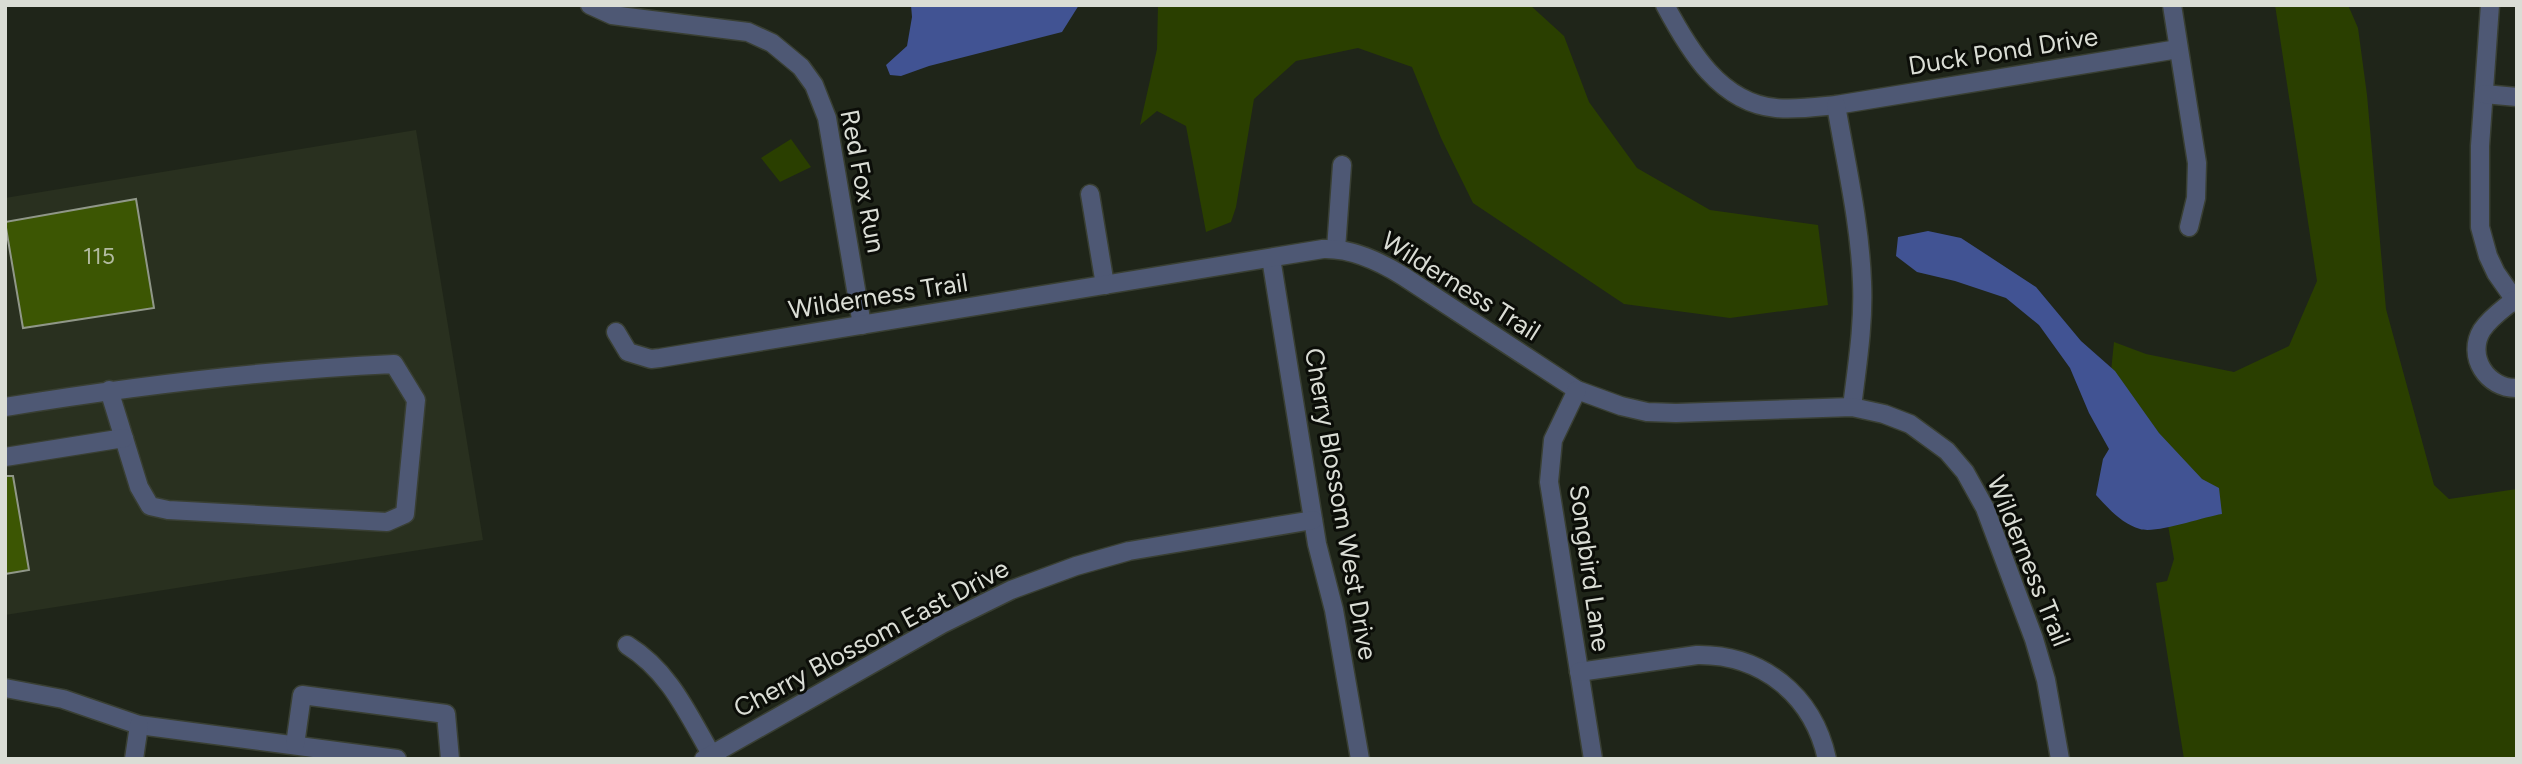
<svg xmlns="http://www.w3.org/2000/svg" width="2522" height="764" font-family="Figtree,sans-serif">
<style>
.built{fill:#29301f}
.green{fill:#2a3f00}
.water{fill:#415393}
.building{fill:#3c5603;stroke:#909788;stroke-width:2}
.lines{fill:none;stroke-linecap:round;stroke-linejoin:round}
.minor-casing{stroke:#393f33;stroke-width:21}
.minor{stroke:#4e5874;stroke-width:18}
.labels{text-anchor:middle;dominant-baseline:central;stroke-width:6;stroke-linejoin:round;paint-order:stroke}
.number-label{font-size:23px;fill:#b2bba0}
.street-label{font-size:26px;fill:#daddd5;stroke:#0b0d08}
</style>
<rect width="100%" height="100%" fill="#1f2519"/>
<!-- built -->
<path class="built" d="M 416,130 L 483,540 L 5,615 L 5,198 Z"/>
<!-- green -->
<g class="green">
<path d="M 1158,5 L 1530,5 L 1564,36 L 1589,102 L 1637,168 L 1710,210 L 1818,225 L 1828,305 L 1730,318 L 1624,304 L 1473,203 L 1441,138 L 1412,67 L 1358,48 L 1296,61 L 1254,99 L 1236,207 L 1231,222 L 1206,232 L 1186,126 L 1157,111 L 1140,125 L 1157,49 Z"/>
<path d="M 2275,5 L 2348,5 L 2358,28 L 2367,95 L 2386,309 L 2434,485 L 2449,499 L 2517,489 L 2517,759 L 2184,759 L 2156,583 L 2167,581 L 2174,559 L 2163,497 L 2109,391 L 2114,342 L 2146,354 L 2234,372 L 2289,346 L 2317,281 Z"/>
<path d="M 791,139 L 811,167 L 780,182 L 761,158 Z"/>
</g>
<!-- water -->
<g class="water">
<path d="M 911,5 L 1079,5 L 1062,32 L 929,66 L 901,76 L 890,75 L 886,65 L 907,46 L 912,17 Z"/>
<path d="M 1928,231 L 1961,238 L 2036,287 L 2081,341 L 2115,371 L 2159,433 L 2202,479 L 2219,488 L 2222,514 C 2203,517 2156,534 2140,529 C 2122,524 2108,508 2096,495 L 2103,459 L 2109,449 L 2089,413 L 2070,368 L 2039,325 L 2006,298 L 1955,281 L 1917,272 L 1896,256 L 1898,237 Z"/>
</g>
<!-- building -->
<g class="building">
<path d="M 136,199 L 154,308 L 23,328 L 5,222 Z"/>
<path d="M 5,476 L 13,476 L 29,570 L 5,574 Z"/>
</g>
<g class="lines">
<!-- minor casing -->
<g class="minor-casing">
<g id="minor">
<path d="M 590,5 L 612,15 L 627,17 L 748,32 L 772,43 L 801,67 L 814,85 L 827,118 L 862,325"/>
<path d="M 1665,5 C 1689,50 1720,103 1776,108 C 1796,110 1816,107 1836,105 L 2178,49"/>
<path d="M 2172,5 L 2197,163 L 2196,198 L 2189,227"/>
<path d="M 2490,5 L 2480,146 L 2480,227 L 2488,256 L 2496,273 L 2517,303"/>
<path d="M 2484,94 L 2517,97"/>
<path d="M 1836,105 C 1846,164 1860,223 1862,282 C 1864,324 1857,366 1852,407"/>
<path d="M 1090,194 L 1105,285"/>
<path d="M 1336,249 L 1342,165"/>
<path d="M 1271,258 L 1317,544 L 1334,610 L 1360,759"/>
<path d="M 2514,300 C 2503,309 2490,318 2482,330 C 2466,356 2487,389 2517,388"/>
<path d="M 616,332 L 628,352 L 651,359 L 660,358 L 1323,249 C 1352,248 1379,261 1403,276 L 1577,390 L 1621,406 L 1647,412 L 1676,413 L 1852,407 L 1884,414 L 1910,424 L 1947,451 L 1965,472 L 1985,508 L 2034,639 L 2046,680 L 2060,759"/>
<path d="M 1577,390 L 1553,440 L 1549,482 L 1593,759"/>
<path d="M 5,407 C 134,386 264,370 394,364 L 416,400 L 405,514 L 387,522 L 168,510 L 150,506 L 139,487 L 109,390"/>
<path d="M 5,457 L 124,438"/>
<path d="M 627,645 C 669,671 687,712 711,754"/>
<path d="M 1579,672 L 1697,655 C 1762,654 1813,695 1827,759"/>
<path d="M 5,688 L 63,699 L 139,725 L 397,759"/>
<path d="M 295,745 L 302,695 L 446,714 L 450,759"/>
<path d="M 134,759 L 139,725"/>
<path d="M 704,759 L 942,624 L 1011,590 L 1076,566 L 1129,551 L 1313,520"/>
</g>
</g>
<!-- minor -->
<use href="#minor" class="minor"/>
</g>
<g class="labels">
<!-- number labels -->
<g class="number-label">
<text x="99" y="256">115</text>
</g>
<!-- street labels -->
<g class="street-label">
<text transform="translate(2003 51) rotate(-9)">Duck Pond Drive</text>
<text transform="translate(863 181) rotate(79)">Red Fox Run</text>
<text transform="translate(1461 286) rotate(32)">Wilderness Trail</text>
<text transform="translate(878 296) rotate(-9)">Wilderness Trail</text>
<text transform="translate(1341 504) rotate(80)">Cherry Blossom West Drive</text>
<text transform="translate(2029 561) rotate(68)">Wilderness Trail</text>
<text transform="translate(1590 568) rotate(82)">Songbird Lane</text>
<text transform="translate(871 638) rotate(-28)">Cherry Blossom East Drive</text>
</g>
</g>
<!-- border -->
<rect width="2522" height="764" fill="none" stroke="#daddd5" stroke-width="14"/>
</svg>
